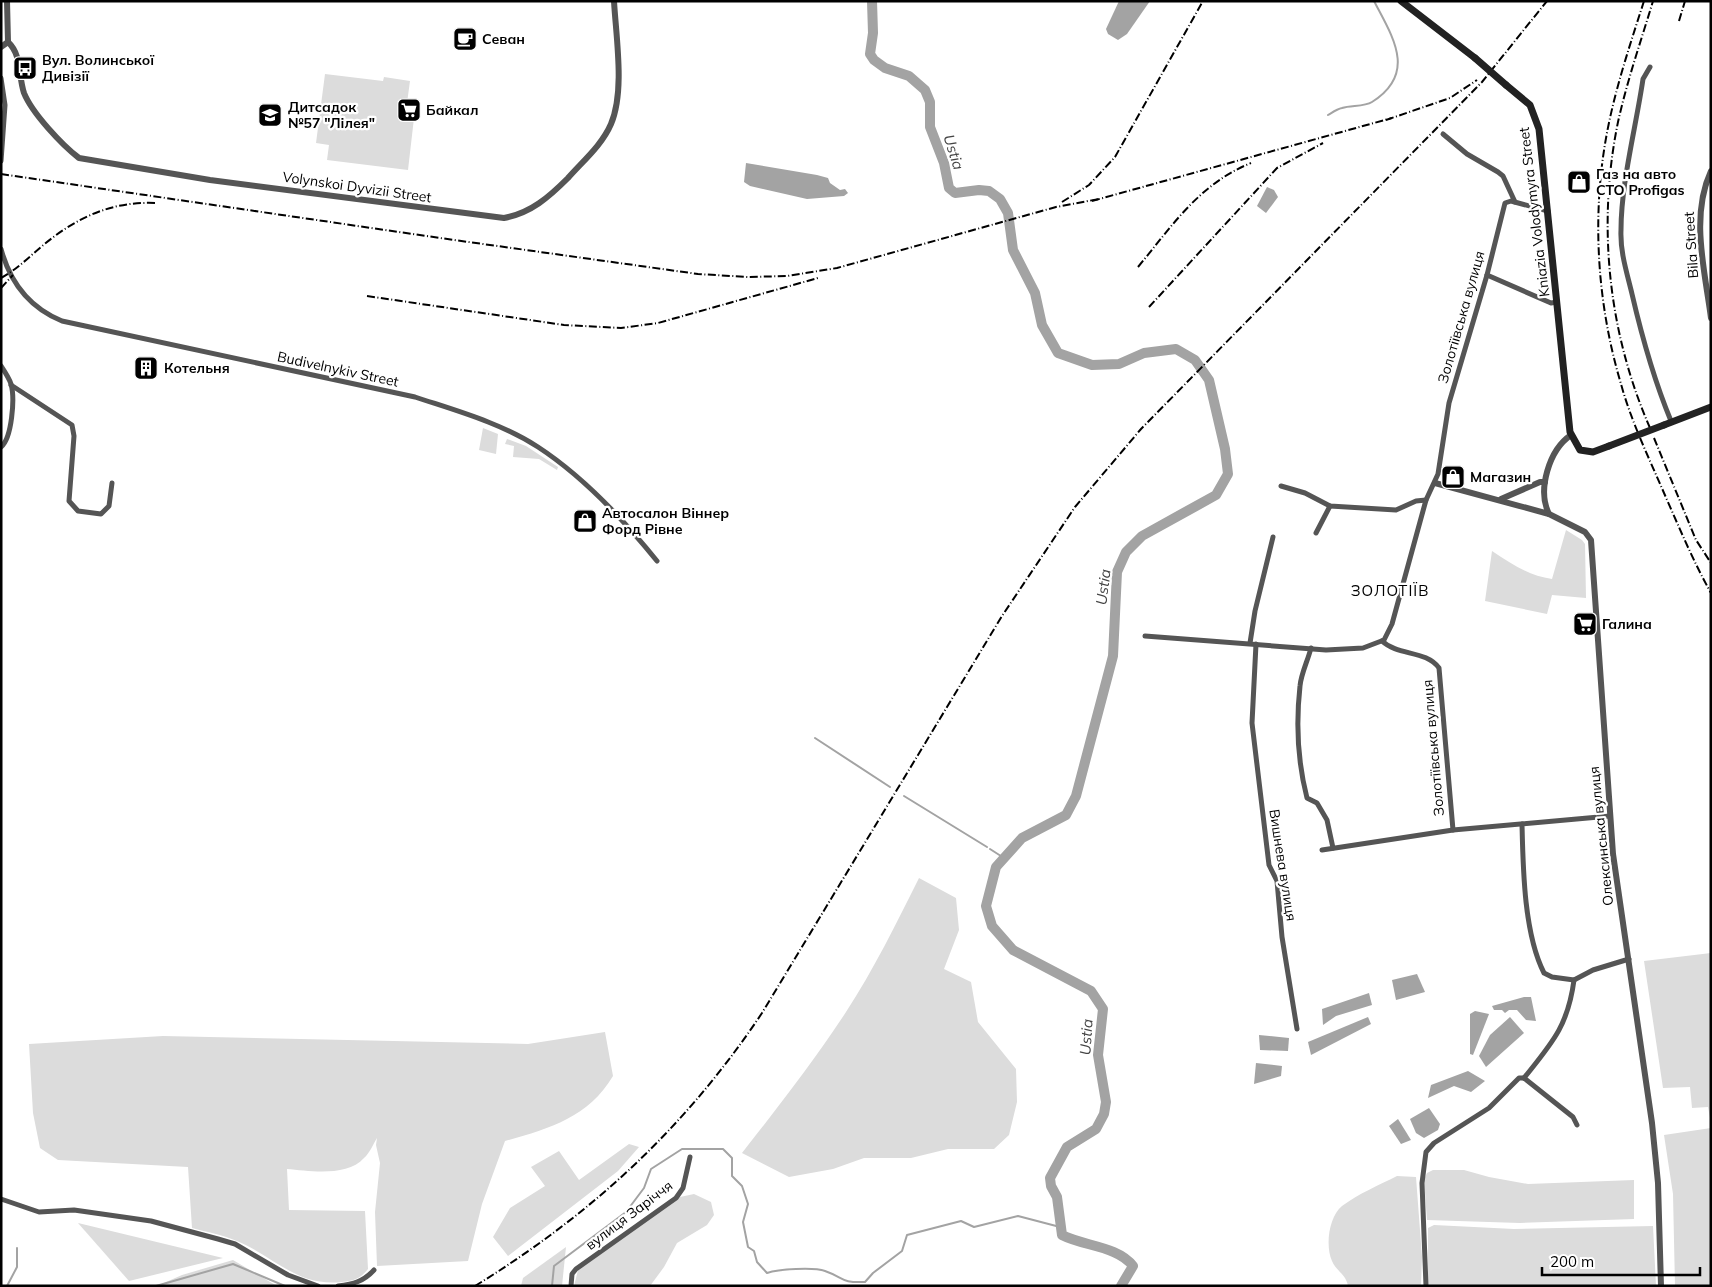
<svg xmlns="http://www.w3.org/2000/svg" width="1712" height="1287" font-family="Mulish,sans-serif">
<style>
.green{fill:#dcdcdc}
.water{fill:#a3a3a3}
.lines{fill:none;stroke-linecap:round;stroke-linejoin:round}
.stream{stroke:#a3a3a3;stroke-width:2}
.river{stroke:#a3a3a3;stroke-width:10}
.minor{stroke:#555;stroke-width:5}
.tertiary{stroke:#555;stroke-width:6}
.secondary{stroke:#222;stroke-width:7}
.rail{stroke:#000;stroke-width:2;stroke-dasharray:8 2.5 1 2.5;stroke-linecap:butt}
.secondary-bridge{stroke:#222;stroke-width:7}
.labels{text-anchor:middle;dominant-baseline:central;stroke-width:4.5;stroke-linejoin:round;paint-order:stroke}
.poi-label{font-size:14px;font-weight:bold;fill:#000;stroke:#fff;text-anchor:start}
.street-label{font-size:14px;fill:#000;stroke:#fff}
.water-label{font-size:15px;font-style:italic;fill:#444;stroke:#fff}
.neighbourhood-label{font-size:15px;letter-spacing:1px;fill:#000;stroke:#fff}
</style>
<rect width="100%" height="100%" fill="#fff"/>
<!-- green -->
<g class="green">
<path d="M 325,74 L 383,81 L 384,77 L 410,81 L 407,103 L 398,102 L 397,115 L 414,118 L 408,170 L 327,160 L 329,145 L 316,143 Z"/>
<path d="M 483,428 L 498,434 L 496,454 L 479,450 Z"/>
<path d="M 507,439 L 526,446 L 558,467 L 557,470 L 539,459 L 513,457 L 514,446 L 505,444 Z"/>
<path d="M 1566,530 L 1582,540 L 1585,544 L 1586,598 L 1552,595 L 1547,614 L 1485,601 L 1492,551 C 1512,564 1529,576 1552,579 Z"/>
<path d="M 919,878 L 956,898 L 959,930 L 944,969 L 971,982 L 978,1022 L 1016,1069 L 1017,1102 L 1009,1135 L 994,1149 L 948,1149 L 911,1158 L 864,1158 L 833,1169 L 789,1177 L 742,1153 C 778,1107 814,1061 846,1012 C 874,969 896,924 919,878 Z"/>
<path d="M 1711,953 L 1711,1123 L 1708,1107 L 1692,1108 L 1690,1087 L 1663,1088 L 1644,961 Z"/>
<path d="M 605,1032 L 613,1076 C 588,1118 548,1129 505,1141 L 482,1204 L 468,1261 L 377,1266 L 375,1212 L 380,1163 L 376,1145 L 377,1138 C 373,1144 370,1153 364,1158 C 347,1177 310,1171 287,1169 L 289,1210 L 365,1211 L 368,1269 C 361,1278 354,1281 342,1282 C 297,1287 275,1257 237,1241 C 223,1235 207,1232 192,1228 L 188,1167 L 58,1160 L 40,1148 L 33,1113 L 29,1044 L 163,1036 L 528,1044 Z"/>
<path d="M 1711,1128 L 1711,1286 L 1675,1286 L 1673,1194 L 1664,1135 Z"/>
<path d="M 629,1144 L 639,1147 L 618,1171 L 508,1256 L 493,1237 L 510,1208 L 545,1186 L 531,1167 L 559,1151 L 579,1180 Z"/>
<path d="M 1433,1170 L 1464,1170 L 1489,1177 L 1528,1184 L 1634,1180 L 1634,1219 L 1520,1223 L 1427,1220 L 1424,1179 L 1427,1173 Z"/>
<path d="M 1397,1176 L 1416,1177 L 1422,1257 L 1421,1286 L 1348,1286 C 1346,1274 1336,1271 1332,1261 C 1325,1245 1329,1217 1342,1206 C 1358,1194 1379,1185 1397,1176 Z"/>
<path d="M 694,1194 L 711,1202 L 714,1215 L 707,1225 L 677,1243 L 664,1267 L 650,1286 L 574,1286 L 578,1270 L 680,1197 Z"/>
<path d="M 78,1223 L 223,1258 L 129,1281 Z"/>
<path d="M 1434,1225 L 1514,1229 L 1653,1226 L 1656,1286 L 1428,1286 L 1428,1228 Z"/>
<path d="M 566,1247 L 562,1286 L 521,1286 L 523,1278 Z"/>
<path d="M 233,1260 L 277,1286 L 157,1286 L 182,1275 Z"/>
</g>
<!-- water -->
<g class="water">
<path d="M 1119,1 L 1150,1 L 1127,34 L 1118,40 L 1108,34 L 1106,29 Z"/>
<path d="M 746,163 L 817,175 L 828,178 L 830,183 L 840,190 L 845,189 L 848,193 L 844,196 L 807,199 L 750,186 L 744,182 Z"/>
<path d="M 1267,187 L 1274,190 L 1278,197 L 1266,213 L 1257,206 Z"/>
<path d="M 1417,974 L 1425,992 L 1396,1000 L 1392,980 Z"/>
<path d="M 1369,993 L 1372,1005 L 1336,1016 L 1323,1025 L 1322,1009 Z"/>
<path d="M 1524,997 L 1531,997 L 1536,1021 L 1526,1020 L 1517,1010 L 1509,1010 L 1505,1013 L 1502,1010 L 1494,1010 L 1492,1006 Z"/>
<path d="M 1475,1011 L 1489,1014 L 1473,1055 L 1470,1054 L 1470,1014 Z"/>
<path d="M 1368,1017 L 1371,1024 L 1311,1055 L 1308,1042 Z"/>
<path d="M 1510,1017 L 1524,1033 L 1486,1067 L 1479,1056 L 1490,1035 Z"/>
<path d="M 1259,1035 L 1289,1038 L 1288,1051 L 1260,1050 Z"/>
<path d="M 1256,1063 L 1282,1066 L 1281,1076 L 1254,1084 Z"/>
<path d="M 1468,1071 L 1485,1081 L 1471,1092 L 1454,1086 L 1428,1098 L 1431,1085 Z"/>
<path d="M 1429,1108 L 1440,1124 L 1438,1130 L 1424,1138 L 1416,1133 L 1410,1119 Z"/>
<path d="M 1398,1119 L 1411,1140 L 1401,1144 L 1389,1126 Z"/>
</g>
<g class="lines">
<!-- stream -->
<g class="stream">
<path d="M 1328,115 C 1333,112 1337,109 1342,108 C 1351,105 1364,107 1372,102 C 1418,73 1392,36 1374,1"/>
<path d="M 815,738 L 890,787"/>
<path d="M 904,796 L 987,847"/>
<path d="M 990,849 L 1004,858"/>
<path d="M 7,1286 L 17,1267 L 17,1248"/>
<path d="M 156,1286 L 233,1264 L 285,1286"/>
<path d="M 552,1286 L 554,1266 L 626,1212 L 644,1188 L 651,1169 L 682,1149 L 723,1149 L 732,1158 L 732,1176 L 742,1186 L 748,1204 L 743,1222 L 748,1247 L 754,1251 L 757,1262 L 767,1273 C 778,1269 814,1267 825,1271 C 845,1278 840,1283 865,1282 L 873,1273 L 902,1251 L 907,1235 L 961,1221 L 974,1227 L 1018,1216 L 1060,1227"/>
</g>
<!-- river -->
<path class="river" d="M 872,1 L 873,33 L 870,54 L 874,60 L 885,68 L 909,76 L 925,90 L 930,102 L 930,127 L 944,163 L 949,188 L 955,193 L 979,190 L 989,191 L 1000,199 L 1008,213 L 1013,250 L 1035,293 L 1042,325 L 1058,353 L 1092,365 L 1119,364 L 1144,353 L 1176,349 L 1195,360 L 1209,380 L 1225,449 L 1228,474 L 1216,495 L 1142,536 L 1126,552 L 1117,572 L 1113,656 L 1076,796 L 1066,815 L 1022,838 L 996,867 L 986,906 L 992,926 L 1013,950 L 1091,991 L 1103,1009 L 1098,1055 L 1106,1102 L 1104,1114 L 1096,1129 L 1067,1147 L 1050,1178 L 1051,1186 L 1057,1197 L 1062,1235 C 1083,1246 1118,1246 1133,1266 L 1121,1286"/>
<!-- minor -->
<g class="minor">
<path d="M 1650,67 L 1643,79 C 1636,127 1621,183 1621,230 C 1620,252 1627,273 1632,294 C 1642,337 1654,380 1671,421"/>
<path d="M 1,78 L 5,105 L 1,161"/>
<path d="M 1443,134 L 1467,154 L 1498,172 L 1503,176 L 1515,202"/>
<path d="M 1,249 C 10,282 30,308 62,321 L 415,397 C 457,411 501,423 538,447 C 584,477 623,519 657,561"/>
<path d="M 1487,275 L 1551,303 L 1557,302"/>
<path d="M 1,366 C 5,372 9,378 11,384 C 15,398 12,438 1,447"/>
<path d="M 11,385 L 72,425 L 74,436 L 69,501 L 78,511 L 101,514 L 109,506 L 112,483"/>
<path d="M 1281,486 L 1305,493 L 1330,506 L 1396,510 L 1416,501 L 1426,500"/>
<path d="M 1316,533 L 1330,506"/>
<path d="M 1145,636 L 1326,650 L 1363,648 L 1384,640 L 1392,624 L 1426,500 L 1438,474 L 1449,403 L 1487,275 L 1505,203 L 1511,201 L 1548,211"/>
<path d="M 1382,641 C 1398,656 1426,650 1439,668 L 1453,830"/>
<path d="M 1250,643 L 1255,611 L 1273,537"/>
<path d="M 1256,644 L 1252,723 L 1269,865 L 1277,881 L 1282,937 L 1297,1029"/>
<path d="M 1311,648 C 1308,660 1301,674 1300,686 C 1296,722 1298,763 1307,798 L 1317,803 L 1327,820 L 1333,848"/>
<path d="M 1522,824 C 1523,868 1524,934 1544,973 L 1552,977 L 1574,980 L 1593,970 L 1629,959"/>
<path d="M 1322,850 L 1453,830 L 1610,816"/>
<path d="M 1524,1078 C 1552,1043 1568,1026 1574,980"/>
<path d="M 1524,1078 L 1573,1117 L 1577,1125"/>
<path d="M 1,1199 L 39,1212 L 74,1210 L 151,1221 L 218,1239 L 235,1244 L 288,1275 L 318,1286"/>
<path d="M 338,1286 C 353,1284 363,1282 374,1270"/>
<path d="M 571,1286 L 572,1274 L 576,1269 L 676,1198 L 683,1188 L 690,1157"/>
<path d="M 1426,1286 L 1422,1183 L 1426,1152 L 1434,1143 L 1489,1108 L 1519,1078 L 1524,1078"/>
</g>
<!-- tertiary -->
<g class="tertiary">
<path d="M 7,1 L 8,42"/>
<path d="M 8,42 C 22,55 18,75 24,93 C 32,113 62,145 79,158 L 210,180 L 504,218 C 531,213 549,197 568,178 C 583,161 602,145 611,124 C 625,91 616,37 614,1"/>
<path d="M 1,47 L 8,42"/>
<path d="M 1711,171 C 1690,216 1705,271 1711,318"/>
<path d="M 1571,435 C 1549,450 1537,490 1549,514 L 1585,532 L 1591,540 L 1613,854 L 1652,1123 L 1658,1183 L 1661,1286"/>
<path d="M 1435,483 L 1549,514"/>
<path d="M 1501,499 L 1540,482 L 1545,482"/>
</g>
<!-- secondary -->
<g class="secondary">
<path d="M 1401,1 L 1475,58"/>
<path d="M 1506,85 L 1530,105 L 1539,129 L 1570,432 L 1580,450 L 1593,452 L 1609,446"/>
<path d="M 1664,425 L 1711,407"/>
</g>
<!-- rail -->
<g class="rail">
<path d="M 1644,1 C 1629,48 1613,95 1605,144 C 1592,223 1598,307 1621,384 C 1631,421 1649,458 1664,493 C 1679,527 1693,561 1711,593"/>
<path d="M 1679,21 L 1685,1"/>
<path d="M 1386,120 L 1450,98 L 1477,80"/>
<path d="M 1,174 L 440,238 L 698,274 L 748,277 L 787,276 L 837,268 L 1056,207 L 1099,199"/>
<path d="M 1092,201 L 1392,118"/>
<path d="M 1062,202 L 1089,185 L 1115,157 L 1203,1"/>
<path d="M 1138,267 C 1172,226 1199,184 1251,163"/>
<path d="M 1,278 C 16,270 28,258 41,247 C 74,219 110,201 155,203"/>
<path d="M 1,288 L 13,275"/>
<path d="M 367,296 L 564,325 L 621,328 L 658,323 L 818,278"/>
<path d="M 1149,307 L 1277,168 L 1323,143"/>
<path d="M 1650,428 C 1608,332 1597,224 1618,122 C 1627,81 1641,41 1653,1"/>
<path d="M 1654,438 L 1696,540 L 1711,563"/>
<path d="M 475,1286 C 592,1214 686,1127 762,1013 L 1002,616 L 1075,507 L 1141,429 L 1482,82 L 1547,1"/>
</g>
<!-- secondary-bridge -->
<g class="secondary-bridge">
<path d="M 1475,58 L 1506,85"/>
<path d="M 1609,446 L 1664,425"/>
</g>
</g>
<!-- icons -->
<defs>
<g id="cafe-square" transform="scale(1.25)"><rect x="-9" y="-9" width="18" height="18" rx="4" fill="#000" stroke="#fff"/><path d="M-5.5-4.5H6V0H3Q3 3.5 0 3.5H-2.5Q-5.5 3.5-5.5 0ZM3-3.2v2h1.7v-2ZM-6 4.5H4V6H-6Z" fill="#fff"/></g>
<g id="bus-square" transform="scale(1.25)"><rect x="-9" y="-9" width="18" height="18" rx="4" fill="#000" stroke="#fff"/><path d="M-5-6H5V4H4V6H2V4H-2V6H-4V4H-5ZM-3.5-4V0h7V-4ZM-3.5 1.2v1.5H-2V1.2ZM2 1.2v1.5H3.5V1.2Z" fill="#fff"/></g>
<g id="supermarket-square" transform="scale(1.25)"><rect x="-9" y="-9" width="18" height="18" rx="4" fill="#000" stroke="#fff"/><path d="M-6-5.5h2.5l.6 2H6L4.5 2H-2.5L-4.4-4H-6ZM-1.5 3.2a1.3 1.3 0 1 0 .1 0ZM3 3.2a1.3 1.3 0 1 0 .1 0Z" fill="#fff"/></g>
<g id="school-square" transform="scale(1.25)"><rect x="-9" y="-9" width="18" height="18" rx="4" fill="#000" stroke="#fff"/><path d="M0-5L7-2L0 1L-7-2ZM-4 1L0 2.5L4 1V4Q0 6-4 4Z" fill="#fff"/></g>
<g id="shop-square" transform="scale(1.25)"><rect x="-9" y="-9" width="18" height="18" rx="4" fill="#000" stroke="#fff"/><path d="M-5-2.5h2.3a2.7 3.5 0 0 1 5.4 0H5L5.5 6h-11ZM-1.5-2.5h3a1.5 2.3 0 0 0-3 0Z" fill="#fff"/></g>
<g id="building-square" transform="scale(1.25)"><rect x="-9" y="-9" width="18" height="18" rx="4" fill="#000" stroke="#fff"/><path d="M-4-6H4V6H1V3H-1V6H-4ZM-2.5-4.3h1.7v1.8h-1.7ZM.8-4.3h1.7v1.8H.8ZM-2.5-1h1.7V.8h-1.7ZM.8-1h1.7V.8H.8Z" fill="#fff"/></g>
</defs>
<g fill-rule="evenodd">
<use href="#cafe-square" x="465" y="39"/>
<use href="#bus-square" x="25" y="68"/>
<use href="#supermarket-square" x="409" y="110"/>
<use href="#school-square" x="270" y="115"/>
<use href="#shop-square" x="1579" y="182"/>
<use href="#building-square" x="146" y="368"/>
<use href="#shop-square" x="1453" y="477"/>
<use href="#shop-square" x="585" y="521"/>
<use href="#supermarket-square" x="1585" y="624"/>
</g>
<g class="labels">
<!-- poi labels -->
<g class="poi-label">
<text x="482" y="39">Севан</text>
<text x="42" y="60">Вул. Волинської<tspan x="42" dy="16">Дивізії</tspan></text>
<text x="288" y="107">Дитсадок<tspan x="288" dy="16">№57 "Лілея"</tspan></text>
<text x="426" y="110">Байкал</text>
<text x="1596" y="174">Газ на авто<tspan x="1596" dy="16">СТО Profigas</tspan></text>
<text x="164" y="368">Котельня</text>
<text x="1470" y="477">Магазин</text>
<text x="602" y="513">Автосалон Віннер<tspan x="602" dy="16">Форд Рівне</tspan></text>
<text x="1602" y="624">Галина</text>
</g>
<!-- street labels -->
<g class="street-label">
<text transform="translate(357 187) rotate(8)">Volynskoi Dyvizii Street</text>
<text transform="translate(1534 212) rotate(-97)">Kniazia Volodymyra Street</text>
<text transform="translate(1691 245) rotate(-94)">Bila Street</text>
<text transform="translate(1461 317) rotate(-74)">Золотіївська вулиця</text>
<text transform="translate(338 369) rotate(12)">Budivelnykiv Street</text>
<text transform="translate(1433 748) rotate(-95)">Золотіївська вулиця</text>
<text transform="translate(1601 836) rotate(-96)">Олексинська вулиця</text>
<text transform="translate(1283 865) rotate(81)">Вишнева вулиця</text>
<text transform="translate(629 1215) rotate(-37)">вулиця Заріччя</text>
</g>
<!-- water labels -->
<g class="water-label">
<text transform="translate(954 152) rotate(72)">Ustia</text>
<text transform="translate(1103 587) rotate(-83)">Ustia</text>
<text transform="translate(1086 1037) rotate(-86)">Ustia</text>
</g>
<!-- neighbourhood labels -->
<g class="neighbourhood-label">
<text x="1390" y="590">ЗОЛОТІЇВ</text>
</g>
</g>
<!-- border -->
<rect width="1712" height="1287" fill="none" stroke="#000000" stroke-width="5"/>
<!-- scale -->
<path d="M1542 1267v8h158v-8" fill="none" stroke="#000000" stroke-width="2.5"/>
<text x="1550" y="1267" font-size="15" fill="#000000" stroke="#ffffff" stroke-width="4" paint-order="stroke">200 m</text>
</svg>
